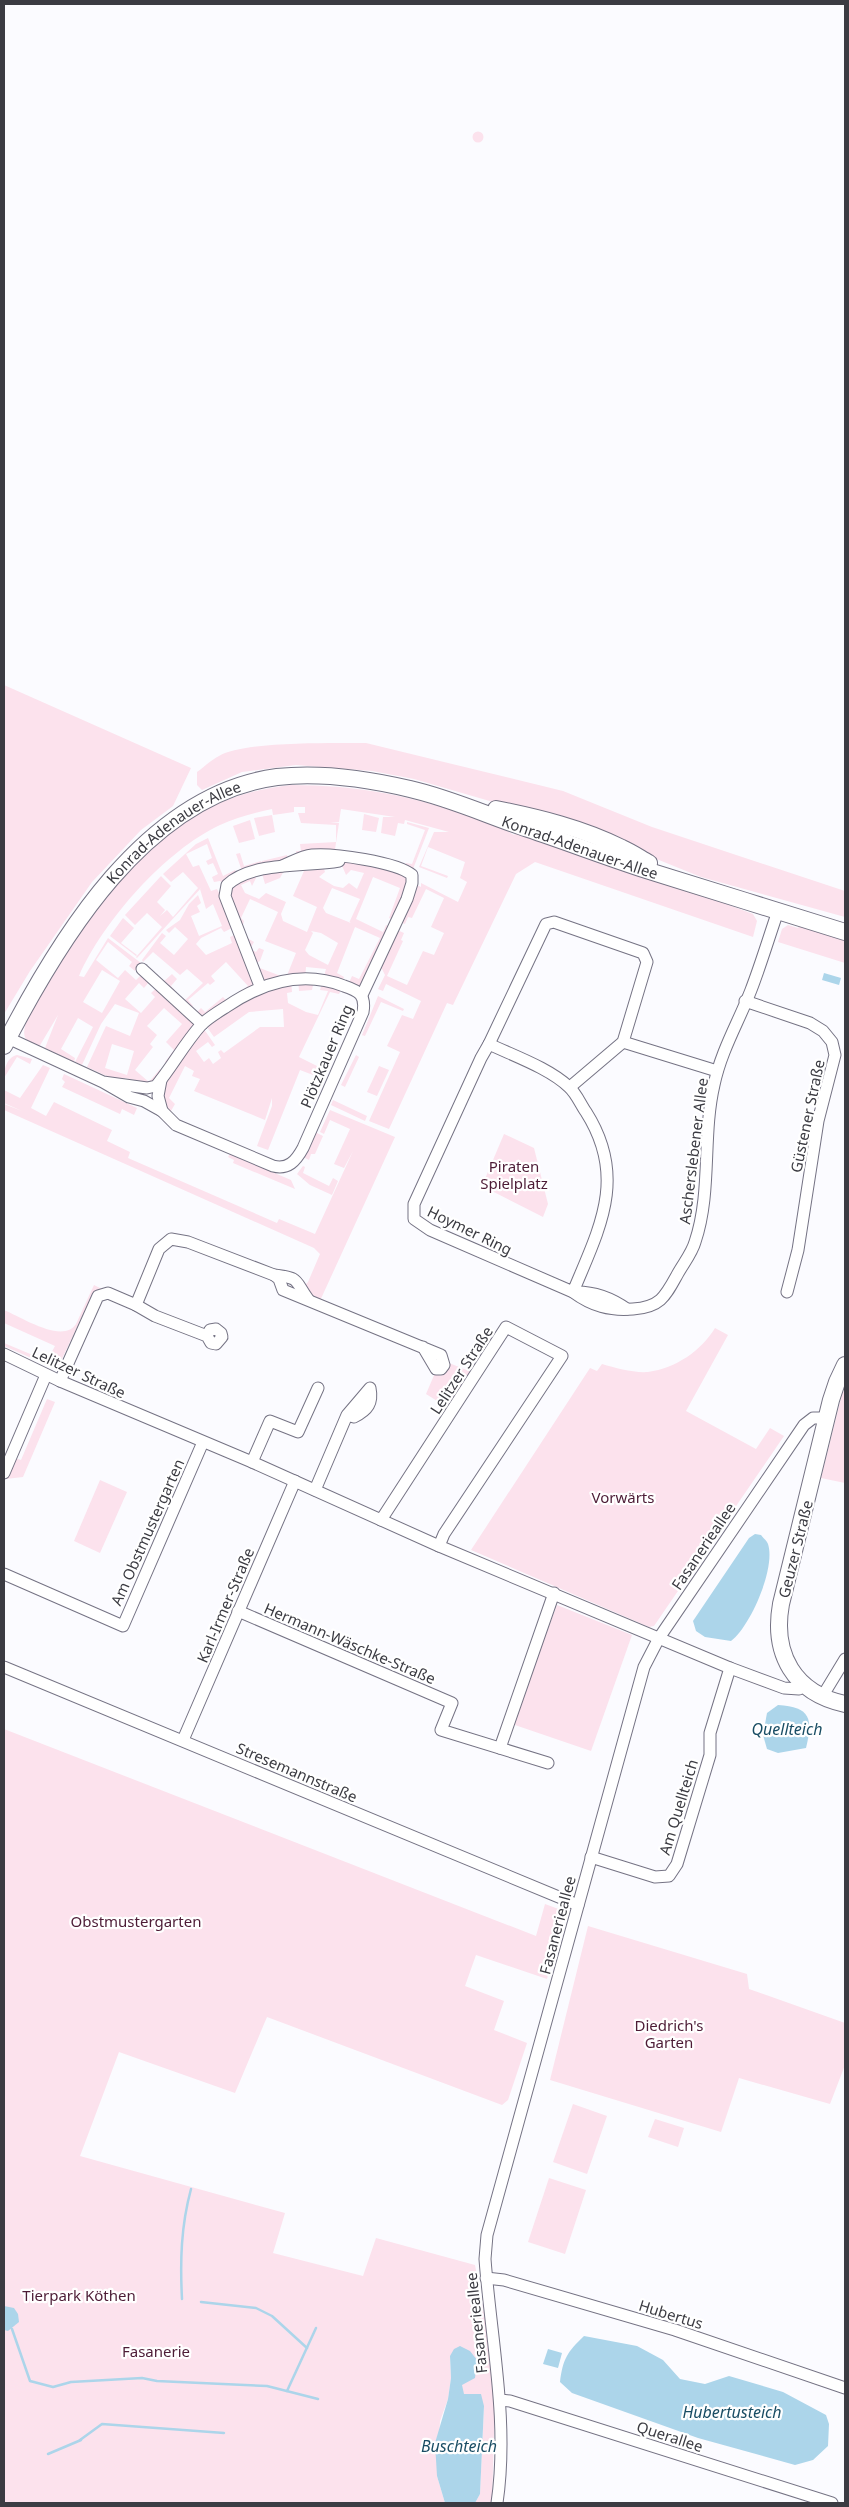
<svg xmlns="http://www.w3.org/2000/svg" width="849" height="2507" font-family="'Noto Sans',sans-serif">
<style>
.green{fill:#fce2ed;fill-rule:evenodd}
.water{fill:#acd5ea}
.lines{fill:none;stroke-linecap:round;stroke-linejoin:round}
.stream{stroke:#acd5ea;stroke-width:2.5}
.minor-casing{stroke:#757384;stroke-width:13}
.secondary-casing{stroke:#757384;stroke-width:18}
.minor{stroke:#fff;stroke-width:11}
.secondary{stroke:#fff;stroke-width:16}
.labels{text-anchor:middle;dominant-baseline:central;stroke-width:4.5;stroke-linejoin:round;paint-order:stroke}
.street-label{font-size:15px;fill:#3b3b42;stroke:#fff}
.park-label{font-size:15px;fill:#4d1c36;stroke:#fff}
.water-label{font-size:16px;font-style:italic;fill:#194d64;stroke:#fff}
</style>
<rect width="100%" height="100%" fill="#fbfbff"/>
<!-- green -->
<g class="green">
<circle cx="478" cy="137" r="5.5"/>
<path d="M 4,685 L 191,768 L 173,806 L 141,830 L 92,882 L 30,971 L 4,1014 Z"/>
<path d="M 366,743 L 563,791 L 652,827 L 845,891 L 845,917 L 701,877 L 649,856 L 493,802 L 414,779 L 372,771 L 296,765 L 242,772 L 202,790 L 197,785 L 197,772 C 204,767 211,760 219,756 C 244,741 333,743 366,743 Z"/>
<path d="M 291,785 C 356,785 418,796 479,820 C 491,825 504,828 514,835 L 520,827 L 753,914 L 757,921 L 753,937 L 535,862 L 516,874 L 453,1005 L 447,1003 L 389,1129 L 369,1121 L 400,1052 L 387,1046 L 402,1015 L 413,1019 L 421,1001 L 386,984 L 383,991 L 378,989 L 385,975 L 382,969 L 375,967 L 362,995 L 347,987 L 352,976 L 359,979 L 380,938 L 355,927 L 337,973 L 344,977 L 341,985 L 343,986 L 339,994 L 330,992 L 299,1057 L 317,1066 L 313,1075 L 300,1070 L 268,1150 L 257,1146 L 272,1106 L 272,1090 L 272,1098 L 265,1120 L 194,1091 L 200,1079 L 192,1076 L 194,1071 L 185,1066 L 169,1098 L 175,1104 L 168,1116 L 157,1085 L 125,1078 L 124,1080 L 111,1078 L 87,1067 L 106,1026 L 130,1036 L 139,1013 L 115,1004 L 101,1024 L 82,1065 L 75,1062 L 93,1027 L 78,1018 L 61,1049 L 75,1058 L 74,1062 L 45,1048 L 58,1015 L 39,1047 C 24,1040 22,1039 26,1021 C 91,912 150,800 291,785 ZM 294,807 L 305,807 L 305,813 L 298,813 L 301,823 L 336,825 L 336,842 L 300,844 L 301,851 L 296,851 L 297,856 L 334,856 L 339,823 L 330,822 L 339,822 L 341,809 L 395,817 L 383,817 L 381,833 L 395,836 L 398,823 L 404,824 L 405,820 L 449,832 L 434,832 L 419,867 L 447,878 L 448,876 L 421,866 L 428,847 L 465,862 L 460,878 L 467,882 L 458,902 L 421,883 L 421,887 L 413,883 L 398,868 L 340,861 L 346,875 L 351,870 L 364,873 L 357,889 L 349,883 L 343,888 L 334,886 L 319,877 L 325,872 L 324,869 L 304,871 L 293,896 L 317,907 L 307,932 L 283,921 L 281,914 L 286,902 L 266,893 L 259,899 L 245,893 L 241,885 L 250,881 L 252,886 L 256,878 L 254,872 L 238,878 L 235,870 L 223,876 L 208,838 L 196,844 L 163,874 L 171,882 L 183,872 L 198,888 L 173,917 L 167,910 L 160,916 L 165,910 L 157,902 L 171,886 L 161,876 L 125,915 L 135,925 L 147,913 L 162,927 L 136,957 L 137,958 L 202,887 L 200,889 L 206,909 L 213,904 L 222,926 L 199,936 L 191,916 L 200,912 L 197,906 L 201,903 L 198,895 L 189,904 L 180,920 L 166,930 L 169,933 L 175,927 L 188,939 L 174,955 L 160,943 L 166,936 L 162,933 L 142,960 L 143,962 L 153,952 L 180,975 L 187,969 L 203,983 L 184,1001 L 171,986 L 177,979 L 172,974 L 151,993 L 155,997 L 141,1013 L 125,999 L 139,983 L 144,988 L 149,982 L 141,975 L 136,980 L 125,970 L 118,978 L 96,960 L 108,942 L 132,962 L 129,966 L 135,971 L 141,963 L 108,938 L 84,977 L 79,976 C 103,921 166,850 220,825 C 237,817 254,813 272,809 L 273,815 L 294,812 ZM 207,844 L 212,858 L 206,861 L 208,865 L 213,863 L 218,874 L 212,877 L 214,882 L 220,881 L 227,885 L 224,892 L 219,893 L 217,889 L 211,891 L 199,865 L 193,867 L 186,854 ZM 373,877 L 400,888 L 389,918 L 405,924 L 408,917 L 412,918 L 426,889 L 444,898 L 431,927 L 444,933 L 434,955 L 423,951 L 407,985 L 387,976 L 403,941 L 401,940 L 404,933 L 386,925 L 383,932 L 356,919 ZM 332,888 L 360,899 L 349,923 L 351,923 L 326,913 L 323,908 ZM 250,899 L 278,912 L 265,941 L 296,953 L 286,978 L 252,965 L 260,961 L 264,950 L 259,948 L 256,952 L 250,949 L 254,942 L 239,933 L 230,937 L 232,943 L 206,955 L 196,944 L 201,938 L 221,928 L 224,932 L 236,926 L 242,929 L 244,921 L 241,918 ZM 311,931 L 321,933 L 338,943 L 328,965 L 309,955 L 305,950 L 313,933 ZM 226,962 L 248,986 L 228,1002 L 223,997 L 205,1012 L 201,1008 L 194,1015 L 188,1011 L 193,1006 L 188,1000 L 208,983 L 210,985 L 215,981 L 211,976 ZM 306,967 L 326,969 L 320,990 L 328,991 L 318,1015 L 306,1012 L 288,1003 L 287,993 L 292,992 L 291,980 L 298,979 L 299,991 L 312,990 L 314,980 L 305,979 ZM 102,970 L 120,981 L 102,1013 L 83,1002 ZM 164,1008 L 182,1024 L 166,1042 L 174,1050 L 165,1062 L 170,1066 L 166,1073 L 160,1069 L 149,1082 L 135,1070 L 153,1047 L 150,1044 L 157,1035 L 147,1026 ZM 283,1009 L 284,1027 L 260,1027 L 224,1053 L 221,1050 L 218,1052 L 221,1058 L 213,1064 L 209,1058 L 204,1062 L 196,1051 L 208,1042 L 212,1047 L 215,1045 L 201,1025 L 204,1023 L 214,1037 L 249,1012 ZM 112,1044 L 134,1051 L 127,1075 L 105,1068 Z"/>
<path d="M 364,814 L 379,818 L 376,832 L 362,830 Z"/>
<path d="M 272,815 L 275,832 L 259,836 L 254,818 Z"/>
<path d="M 250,820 L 255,839 L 239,843 L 233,826 Z"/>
<path d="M 407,822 L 429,828 L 413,869 L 405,867 L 406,863 L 412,864 L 425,830 L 407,824 Z"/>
<path d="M 240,853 L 244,866 L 261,861 L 262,863 L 262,861 L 287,855 L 288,863 L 280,878 L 265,884 L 261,870 L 242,871 L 236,854 Z"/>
<path d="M 123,918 L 134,928 L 121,943 L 137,955 L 136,956 L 110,936 Z"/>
<path d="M 800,924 L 845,938 L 845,963 L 778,942 L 782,929 L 788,925 L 798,928 Z"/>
<path d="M 378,996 L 404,1009 L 403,1011 L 381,1002 L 365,1036 L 362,1035 L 360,1040 Z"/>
<path d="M 17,1055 L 32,1059 L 30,1064 L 17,1057 L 4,1078 C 4,1069 7,1057 17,1055 Z"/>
<path d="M 356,1055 L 359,1057 L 345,1087 L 341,1085 Z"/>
<path d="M 43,1065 L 50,1068 L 31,1108 L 46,1116 L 54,1102 L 112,1130 L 107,1141 L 130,1152 L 128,1158 L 277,1223 L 279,1219 L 315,1234 L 353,1151 L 344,1168 L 334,1164 L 350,1129 L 330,1120 L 324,1134 L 320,1132 L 330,1110 L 395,1137 L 319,1303 L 302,1288 L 308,1282 L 320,1254 L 314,1248 L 4,1110 L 4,1104 L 22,1111 L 4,1103 L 4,1090 L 20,1098 Z"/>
<path d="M 379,1066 L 389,1070 L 377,1096 L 367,1092 Z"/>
<path d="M 64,1074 L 137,1108 L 134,1115 L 122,1109 L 120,1114 L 62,1087 L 65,1082 L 62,1079 Z"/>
<path d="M 333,1100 L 367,1116 L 365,1121 L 331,1105 Z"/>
<path d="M 311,1130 L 323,1136 L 315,1154 L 311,1154 L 309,1160 L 299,1155 Z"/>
<path d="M 504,1134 L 534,1148 L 548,1204 L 543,1217 L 482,1186 Z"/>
<path d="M 230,1154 L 291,1180 L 295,1189 L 233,1163 L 234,1160 L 228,1157 Z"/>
<path d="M 303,1166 L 305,1167 L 303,1173 L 329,1186 L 333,1178 L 338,1181 L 332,1195 L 310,1185 L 297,1174 Z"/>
<path d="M 94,1285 L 104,1290 L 91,1298 L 58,1367 L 47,1361 L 45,1364 L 4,1346 L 4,1343 L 47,1361 L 55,1346 L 4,1323 L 4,1310 C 23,1318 63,1344 76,1324 Z"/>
<path d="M 715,1328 L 728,1335 L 686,1411 L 756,1449 L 770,1428 L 784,1436 L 654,1626 L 649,1627 L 471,1550 L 590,1368 L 597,1371 L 602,1364 C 616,1368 633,1373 648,1372 C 676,1368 701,1351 715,1328 Z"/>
<path d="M 449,1363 L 474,1373 L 450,1409 L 426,1394 L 435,1373 L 441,1376 Z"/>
<path d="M 845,1389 L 845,1483 L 821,1478 L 842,1394 Z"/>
<path d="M 47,1399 L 55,1402 L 23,1477 L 6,1479 L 15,1458 L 21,1460 Z"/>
<path d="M 100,1480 L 127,1492 L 100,1553 L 74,1541 Z"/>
<path d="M 557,1605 L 632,1635 L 591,1751 L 512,1724 Z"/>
<path d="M 4,1729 L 536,1936 L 545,1904 L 564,1911 L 547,1979 L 476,1955 L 465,1986 L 504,2001 L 494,2030 L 527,2043 L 508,2100 L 502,2105 L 267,2017 L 235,2093 L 119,2052 L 80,2156 L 285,2213 L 273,2253 L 363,2276 L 376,2238 L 475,2265 L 492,2358 L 495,2397 L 492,2503 L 475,2503 L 480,2494 L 484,2406 L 464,2395 L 450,2356 L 451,2378 L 448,2399 L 440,2421 L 437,2476 L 445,2503 L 4,2503 Z"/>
<path d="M 588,1926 L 747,1974 L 749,1989 L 845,2023 L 845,2065 L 830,2104 L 739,2078 L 721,2132 L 550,2080 Z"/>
<path d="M 573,2104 L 607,2116 L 587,2174 L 553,2162 Z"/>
<path d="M 655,2119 L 684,2128 L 678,2147 L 648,2137 Z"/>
<path d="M 549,2178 L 586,2190 L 565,2254 L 528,2242 Z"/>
</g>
<!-- water -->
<g class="water">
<path d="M 824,973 L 841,978 L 839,985 L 822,980 Z"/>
<path d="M 755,1534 L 761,1535 C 763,1538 767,1541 768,1544 C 776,1568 750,1627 731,1641 L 705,1637 L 696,1631 L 693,1621 L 749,1538 Z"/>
<path d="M 778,1705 C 811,1707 813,1719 806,1748 L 778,1753 L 767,1749 L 763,1735 L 767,1713 Z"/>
<path d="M 4,2306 L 14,2308 L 18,2314 L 19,2322 L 8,2331 L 4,2330 Z"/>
<path d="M 584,2336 L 637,2346 L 663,2360 L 680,2379 L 705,2384 L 729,2376 L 783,2392 L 826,2415 L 829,2424 L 828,2446 L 813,2460 L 795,2465 L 698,2438 L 572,2393 L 560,2382 C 563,2359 567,2352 584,2336 Z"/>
<path d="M 460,2346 L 470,2351 L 477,2360 L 475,2378 L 462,2385 L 464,2394 L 481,2394 L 484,2406 L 480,2494 L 475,2503 L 445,2503 L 437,2476 L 435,2443 L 448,2399 L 451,2378 L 450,2356 L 454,2349 Z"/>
<path d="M 548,2349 L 562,2353 L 558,2368 L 543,2364 Z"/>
</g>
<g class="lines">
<!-- stream -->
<g class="stream">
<path d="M 182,2299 C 180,2261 181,2226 191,2189"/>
<path d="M 201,2302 L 256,2308 L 272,2316 L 307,2348"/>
<path d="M 12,2329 L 30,2381 L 53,2387 L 71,2382 L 142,2378 L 157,2381 L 267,2386 L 318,2399"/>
<path d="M 287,2391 L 316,2328"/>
<path d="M 80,2440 L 102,2424 L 224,2433"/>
<path d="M 48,2454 L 81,2440"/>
</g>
<!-- minor casing -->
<g class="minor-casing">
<g id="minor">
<path d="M 282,866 C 292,862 302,856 312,855 C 333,853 397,862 412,875 L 412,883 L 407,899 L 362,995"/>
<path d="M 142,969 L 202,1024"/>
<path d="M 260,986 L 225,896 L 227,885 C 253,861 307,867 339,861"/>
<path d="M 745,1001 L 810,1023 L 823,1031 L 832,1042 L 835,1055 L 818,1121 L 798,1250 L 787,1292"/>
<path d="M 8,1038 L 103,1082 L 129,1097 L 144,1101 L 162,1111 L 176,1125 L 273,1166 C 288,1170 296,1161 303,1148 L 363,1012 C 366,995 359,991 344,986 C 302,970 261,983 226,1007 C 218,1012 208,1018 201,1025 C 184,1044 172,1067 156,1086 L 147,1088 L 103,1082"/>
<path d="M 623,1042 L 717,1071"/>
<path d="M 489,1044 L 546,924 L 554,922 L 643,953 L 647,962 L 623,1042 L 570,1087"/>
<path d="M 161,1080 L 158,1096 L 162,1111"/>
<path d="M 274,1275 L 279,1279 L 283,1290 L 441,1355 L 444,1365 L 441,1369 L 436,1369 L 423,1347"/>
<path d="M 573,1292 C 599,1229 628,1178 586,1112 C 581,1105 576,1093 569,1087 C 549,1068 514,1056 489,1044 L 481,1058 L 414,1204 L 414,1219 L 430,1230 L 573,1292 C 592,1306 610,1311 633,1309 C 660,1307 665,1297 677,1275 C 683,1264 692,1253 695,1242 C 712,1192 702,1136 714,1085 C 721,1051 739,1021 751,990 C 761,964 769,937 778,911"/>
<path d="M 573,1292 C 593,1291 610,1297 627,1309"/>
<path d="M 136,1305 L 155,1316 L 207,1336 L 211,1343 L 216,1344 L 222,1337 L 221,1333 L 216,1329 L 210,1330 L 207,1336"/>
<path d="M 4,1354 L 60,1381 L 252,1462 L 439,1546 L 730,1668 L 784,1688 L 799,1689 L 803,1685"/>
<path d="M 60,1381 L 98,1296 L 108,1293 L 136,1305 L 159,1249 L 171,1239 L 188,1242 L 274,1275 C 301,1278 294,1280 308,1299"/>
<path d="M 252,1462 L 270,1421 L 298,1432 L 318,1388"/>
<path d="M 4,1473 L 46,1375"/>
<path d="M 315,1490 L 347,1415 L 354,1417 C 368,1410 373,1403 370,1388 L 347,1415"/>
<path d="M 381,1520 L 506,1327 L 562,1356 L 444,1534 L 439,1546"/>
<path d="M 4,1574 L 123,1626 L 203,1442"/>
<path d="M 238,1611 L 452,1703 L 441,1730 L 548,1763"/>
<path d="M 4,1667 L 578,1905"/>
<path d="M 822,1697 L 845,1659"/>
<path d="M 183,1740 L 295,1481"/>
<path d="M 500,1748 L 554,1593"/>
<path d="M 591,1857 L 655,1877 L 669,1876 L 677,1864 L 710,1755 L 710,1733 L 730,1668"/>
<path d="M 486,2278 L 504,2280 L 675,2330 L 845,2388"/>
<path d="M 500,2400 L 510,2401 L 832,2503"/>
<path d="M 497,2503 C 509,2422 491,2340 485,2259 L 487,2235 L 644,1667 L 659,1638 L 804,1425 L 813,1418 L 826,1418"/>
</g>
</g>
<!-- secondary casing -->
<g class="secondary-casing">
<g id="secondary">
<path d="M 496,809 C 540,818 582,828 622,848 C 631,852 640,858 649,863"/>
<path id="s1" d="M 4,1046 C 59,939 146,794 277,777 C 321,772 368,779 410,789 C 450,798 489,816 528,829 C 567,842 606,857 646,870 C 712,891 779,911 845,932"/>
<path d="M 845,1365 L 837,1382 L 831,1400 L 781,1604 C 772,1654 794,1693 845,1704"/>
</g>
</g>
<!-- minor -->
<use href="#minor" class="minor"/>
<!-- secondary -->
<use href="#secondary" class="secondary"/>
</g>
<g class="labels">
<!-- street labels -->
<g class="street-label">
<text stroke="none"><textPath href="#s1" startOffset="278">Konrad-Adenauer-Allee</textPath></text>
<text stroke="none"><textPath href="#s1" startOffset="712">Konrad-Adenauer-Allee</textPath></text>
<text transform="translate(326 1056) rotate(-67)">Plötzkauer Ring</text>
<text transform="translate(807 1116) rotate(-78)">Güstener Straße</text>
<text transform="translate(693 1151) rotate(-83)">Ascherslebener Allee</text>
<text transform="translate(470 1230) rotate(26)">Hoymer Ring</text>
<text transform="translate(461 1370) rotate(-57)">Lelitzer Straße</text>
<text transform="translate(79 1372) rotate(25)">Lelitzer Straße</text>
<text transform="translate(147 1532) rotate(-66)">Am Obstmustergarten</text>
<text transform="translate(703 1546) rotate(-56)">Fasanerieallee</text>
<text transform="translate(795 1549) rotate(-76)">Geuzer Straße</text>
<text transform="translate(225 1605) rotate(-67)">Karl-Irmer-Straße</text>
<text transform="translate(350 1643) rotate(23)">Hermann-Wäschke-Straße</text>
<text transform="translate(297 1772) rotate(23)">Stresemannstraße</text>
<text transform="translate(678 1807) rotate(-73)">Am Quellteich</text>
<text transform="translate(557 1925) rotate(-75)">Fasanerieallee</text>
<text transform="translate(671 2314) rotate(17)">Hubertus</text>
<text transform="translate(476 2323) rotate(-96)">Fasanerieallee</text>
<text transform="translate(670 2436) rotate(18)">Querallee</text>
</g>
<!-- park labels -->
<g class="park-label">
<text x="514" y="1166">Piraten<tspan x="514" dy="17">Spielplatz</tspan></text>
<text x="623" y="1497">Vorwärts</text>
<text x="136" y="1921">Obstmustergarten</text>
<text x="669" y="2025">Diedrich's<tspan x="669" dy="17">Garten</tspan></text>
<text x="79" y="2295">Tierpark Köthen</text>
<text x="156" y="2351">Fasanerie</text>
</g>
<!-- water labels -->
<g class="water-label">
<text x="787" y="1729">Quellteich</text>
<text x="732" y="2412">Hubertusteich</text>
<text x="459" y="2446">Buschteich</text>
</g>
</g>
<!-- border -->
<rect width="849" height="2507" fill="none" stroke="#3b3b42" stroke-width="10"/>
</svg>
